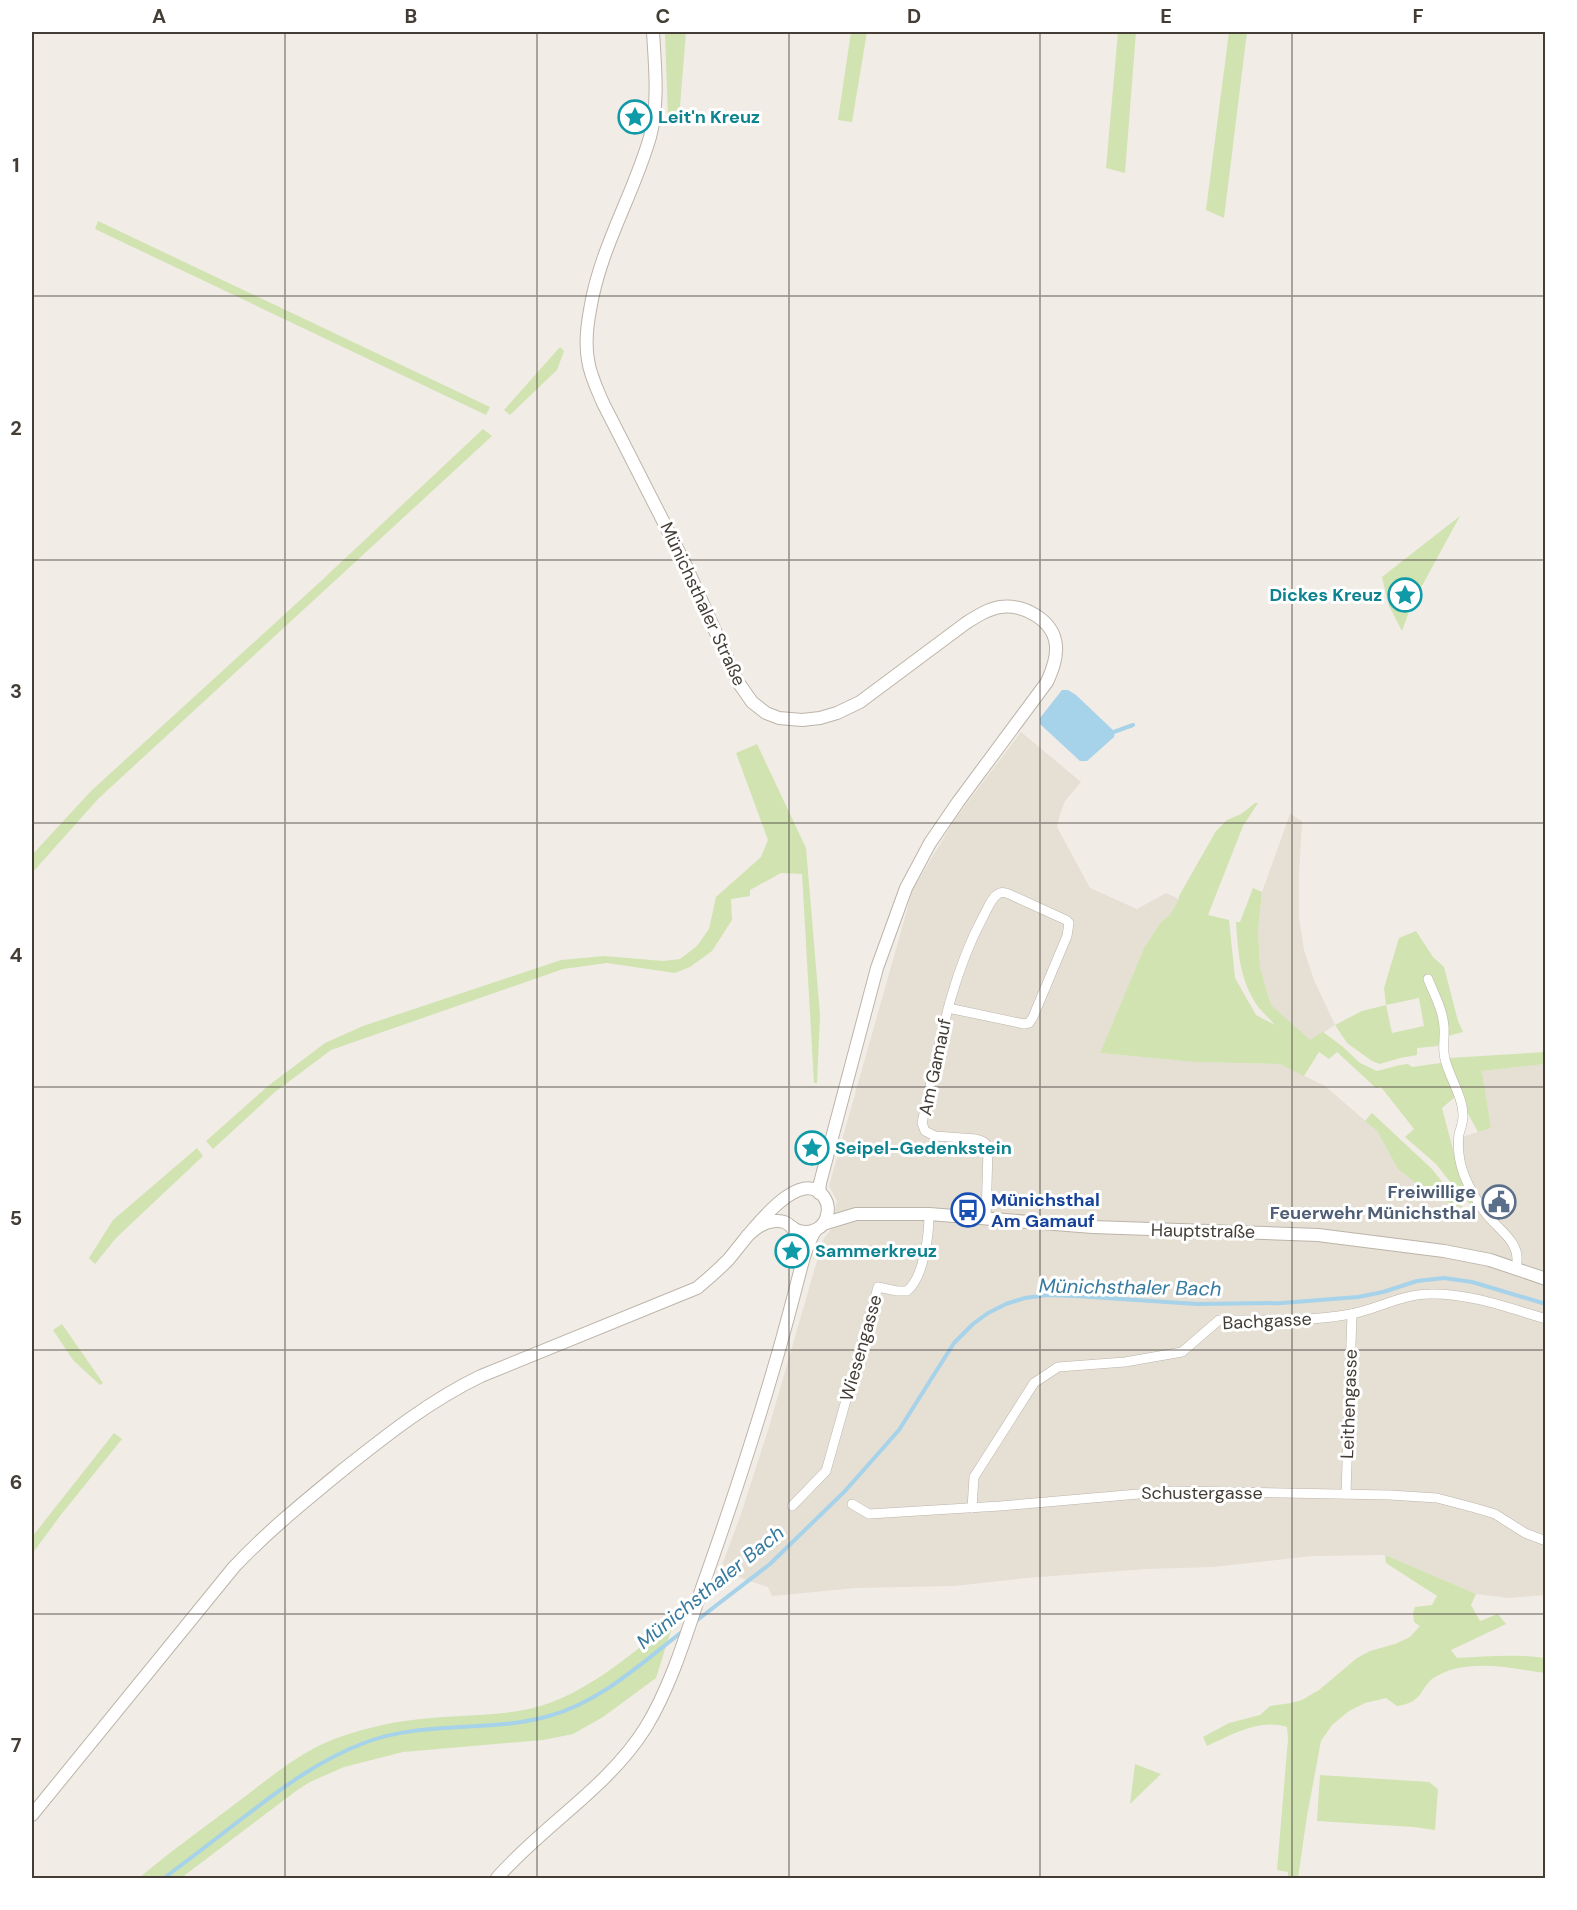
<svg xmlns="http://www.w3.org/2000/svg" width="1577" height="1910" font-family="'DM Sans',sans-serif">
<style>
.residential{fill:#e5dfd4}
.green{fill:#d0e3b1;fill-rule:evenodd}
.water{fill:#a6d2ea}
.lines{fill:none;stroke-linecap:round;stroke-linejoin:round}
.stream{stroke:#a6d2ea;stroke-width:4}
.minor-casing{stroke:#bcb4a9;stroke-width:10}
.tertiary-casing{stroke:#bcb4a9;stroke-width:14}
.minor{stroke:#fff;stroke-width:9}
.tertiary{stroke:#fff;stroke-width:12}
.grid{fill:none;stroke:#433d36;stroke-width:1.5;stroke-opacity:0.55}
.labels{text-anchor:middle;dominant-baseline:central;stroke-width:6;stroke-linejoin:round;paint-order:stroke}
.culture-label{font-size:18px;font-weight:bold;fill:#0d838f;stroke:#fff;text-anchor:start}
.street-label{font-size:18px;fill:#433d36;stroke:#fff}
.service-label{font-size:18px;font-weight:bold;fill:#4e5e75;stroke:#fff;text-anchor:end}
.transit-label{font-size:18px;font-weight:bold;fill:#164399;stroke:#fff;text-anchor:start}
.water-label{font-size:20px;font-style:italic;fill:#367a9f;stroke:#fff}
.neatline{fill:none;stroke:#433d36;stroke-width:2}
.grid-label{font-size:20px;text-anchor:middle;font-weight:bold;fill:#433d36}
</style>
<rect width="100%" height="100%" fill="#f1ede6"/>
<!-- residential -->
<g class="residential">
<path d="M 1021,732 L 1081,782 L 1065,801 L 1060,814 L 1057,827 L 1090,888 L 1137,909 L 1166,893 L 1179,899 L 1170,915 L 1161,922 L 1144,948 L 1100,1053 L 1195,1062 L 1280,1064 L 1325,1086 L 1377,1131 L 1398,1169 L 1432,1196 L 1473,1212 L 1478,1195 L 1466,1169 L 1461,1150 L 1461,1137 L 1491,1128 L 1482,1071 L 1545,1064 L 1545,1595 L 1509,1598 L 1476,1594 L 1385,1555 L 1312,1556 L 1213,1567 L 1145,1569 L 1026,1578 L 954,1586 L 856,1588 L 772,1596 L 768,1587 L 720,1571 L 741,1514 L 769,1427 L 823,1240 L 831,1229 L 837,1201 L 829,1186 L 913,889 L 955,819 Z"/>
<path d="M 1290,814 L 1302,821 L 1299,875 L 1299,918 L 1304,950 L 1314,980 L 1335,1025 L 1310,1041 L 1271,1005 L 1260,968 L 1258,932 L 1262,892 Z"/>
</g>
<!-- green -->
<g class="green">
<path d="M 665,32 L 686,32 L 679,119 L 668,119 Z"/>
<path d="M 851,32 L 867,32 L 852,122 L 838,120 Z"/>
<path d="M 1118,32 L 1136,32 L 1125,173 L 1106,168 Z"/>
<path d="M 1229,32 L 1247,32 L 1224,218 L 1206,210 Z"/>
<path d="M 98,221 L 490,407 L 486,415 L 95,229 Z"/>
<path d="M 560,347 L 564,351 L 557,370 L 510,415 L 504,410 Z"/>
<path d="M 483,429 L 492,436 L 98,799 L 32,873 L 32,855 L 91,791 L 321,581 Z"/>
<path d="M 1460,516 L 1411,606 L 1402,631 L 1389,606 L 1382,577 Z"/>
<path d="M 757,744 L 806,848 L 820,1015 L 817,1083 L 814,1083 L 802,874 L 781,873 L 750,890 L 750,896 L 731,899 L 732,920 L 712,951 L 690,967 L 675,973 L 607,963 L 563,969 L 331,1050 L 275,1092 L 213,1149 L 206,1141 L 268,1086 L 325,1043 L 363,1026 L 561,960 L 604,956 L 663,961 L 680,959 L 697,946 L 709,929 L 716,897 L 761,857 L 768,840 L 736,753 Z"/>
<path d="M 1255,803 L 1258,803 L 1243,826 L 1208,915 L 1229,920 L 1235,978 L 1256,1015 L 1275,1025 C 1270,1019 1264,1014 1259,1008 C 1240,982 1238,953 1236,922 L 1240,922 L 1253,888 L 1262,892 L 1258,932 L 1260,968 L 1271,1005 L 1310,1040 L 1323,1032 L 1342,1046 L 1360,1063 L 1377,1071 L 1400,1065 L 1408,1064 L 1412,1067 L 1441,1063 L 1455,1097 L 1442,1108 L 1455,1157 L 1475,1203 L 1470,1204 L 1462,1197 L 1436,1164 L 1405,1137 L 1414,1129 L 1381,1087 L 1376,1088 L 1337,1052 L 1329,1059 L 1319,1052 L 1304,1076 L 1280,1064 L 1195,1062 L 1100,1053 L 1144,948 L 1161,922 L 1170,915 L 1179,899 L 1179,896 L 1216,831 L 1227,820 L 1241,814 Z"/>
<path d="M 1416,931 L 1433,957 L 1444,967 L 1458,1021 L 1463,1032 L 1440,1038 L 1438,1046 L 1417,1048 L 1417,1055 L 1400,1058 L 1380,1064 L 1372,1061 L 1347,1043 L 1335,1025 L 1362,1011 L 1386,1005 L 1384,988 L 1399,938 ZM 1419,998 L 1424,1026 L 1392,1033 L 1386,1005 Z"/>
<path d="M 1545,1052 L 1545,1064 L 1482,1071 L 1491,1128 L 1478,1132 L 1466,1110 L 1449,1058 Z"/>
<path d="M 1372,1113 L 1432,1169 L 1463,1208 L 1432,1196 L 1398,1169 L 1377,1131 L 1365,1121 Z"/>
<path d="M 197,1148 L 203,1156 L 116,1238 L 95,1264 L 89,1258 L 113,1220 Z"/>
<path d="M 62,1324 L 103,1383 L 100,1385 L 73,1360 L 53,1330 Z"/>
<path d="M 114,1433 L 122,1439 L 60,1516 L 32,1554 L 32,1537 Z"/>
<path d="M 1385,1555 L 1476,1594 L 1471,1605 L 1480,1621 L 1498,1614 L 1506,1624 L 1451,1650 L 1457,1658 C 1487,1656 1516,1654 1545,1658 L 1545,1673 C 1508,1668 1465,1657 1432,1679 C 1428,1682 1426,1686 1423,1690 C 1417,1701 1409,1704 1397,1706 L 1386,1698 L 1365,1703 L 1349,1711 L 1332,1725 L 1321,1741 L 1307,1816 L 1298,1878 L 1288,1878 L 1288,1872 L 1277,1870 L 1288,1739 L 1287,1727 C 1260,1718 1231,1735 1207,1746 L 1203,1737 L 1229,1723 L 1260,1715 L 1270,1706 L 1291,1703 L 1302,1700 L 1319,1690 L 1357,1658 L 1370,1651 L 1395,1644 L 1410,1637 L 1420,1626 L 1414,1622 L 1413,1613 L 1415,1607 L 1432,1605 L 1437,1596 L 1386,1563 Z"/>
<path d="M 674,1621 L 656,1678 L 603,1717 L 573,1734 L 543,1740 L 403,1752 L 344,1767 L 310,1782 L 296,1791 L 181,1878 L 139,1878 C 171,1851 206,1826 239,1801 C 270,1778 298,1753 334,1739 C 357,1731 381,1724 405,1721 C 442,1715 480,1717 518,1711 C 579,1702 626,1657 674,1621 Z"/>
<path d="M 1135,1764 L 1161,1774 L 1130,1804 Z"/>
<path d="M 1320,1775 L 1429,1782 L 1438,1789 L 1435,1830 L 1414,1827 L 1317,1821 Z"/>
</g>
<!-- water -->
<path class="water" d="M 1062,690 L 1068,690 L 1076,695 L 1115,732 L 1114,737 L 1087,761 L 1080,761 L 1040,724 L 1040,718 Z"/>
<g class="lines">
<!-- stream -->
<g class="stream">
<path d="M 1111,733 L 1133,725"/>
<path d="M 696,1621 L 770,1564 L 845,1491 L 899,1430 L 954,1343 L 973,1324 L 988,1313 L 1006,1304 L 1025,1298 L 1047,1295 L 1076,1296 L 1197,1304 L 1282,1303 L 1358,1297 L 1383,1292 L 1417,1281 L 1444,1278 L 1472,1282 L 1546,1304"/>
<path d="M 164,1878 C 191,1858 217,1838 244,1817 C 282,1788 319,1760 364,1743 C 423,1720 489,1733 549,1716 C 600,1702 642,1663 683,1631"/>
</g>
<!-- minor casing -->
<g class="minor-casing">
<g id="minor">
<path d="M 1428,979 C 1434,994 1443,1010 1444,1027 C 1445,1038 1442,1048 1445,1059 C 1449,1077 1463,1096 1463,1116 C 1463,1122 1461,1128 1459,1134 C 1457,1149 1459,1161 1464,1175 C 1469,1187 1476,1200 1484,1211 C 1497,1230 1523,1241 1516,1268"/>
<path d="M 948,1008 L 1024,1024 L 1029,1023 L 1033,1017 L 1067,936 L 1069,923 L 1066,920 L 1011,895 C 1007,893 1002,891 998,894 C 991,898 987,910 983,917 C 949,980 938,1053 922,1123 L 925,1131 L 935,1136 L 976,1139 C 984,1141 987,1143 988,1150 L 986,1218"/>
<path d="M 1346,1494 L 1352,1314"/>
<path d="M 852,1504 L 869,1514 L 1000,1506 L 1173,1491 L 1390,1495 L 1437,1498 L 1475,1508 L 1495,1514 L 1525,1533 L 1546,1541"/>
<path d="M 792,1506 L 826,1471 L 878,1287 L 897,1291 L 907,1291 C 924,1277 929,1235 929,1214"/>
<path d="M 972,1508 L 974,1477 L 1034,1383 L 1058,1367 L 1125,1362 L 1182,1352 L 1219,1320 C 1262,1320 1308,1322 1351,1314 C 1377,1309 1403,1294 1430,1294 C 1469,1293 1509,1308 1546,1319"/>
</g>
</g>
<!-- tertiary casing -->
<g class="tertiary-casing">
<g id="tertiary">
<path d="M 653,32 C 655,66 659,103 650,137 C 633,196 600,248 590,310 C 587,326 585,343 588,360 C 590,375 597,389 603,403 L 686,566 L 738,682 L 752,702 L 766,713 L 779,718 L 802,720 L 820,718 L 837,713 L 860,702 L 966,623 C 977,616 988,609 1000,607 C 1024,604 1054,620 1056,646 C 1057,659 1052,671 1047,682 L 958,802 L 930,843 L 906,888 L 877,968 L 820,1183 L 819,1193"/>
<path d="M 823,1224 L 856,1214 L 929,1214 L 1093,1227 L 1318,1235 L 1444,1251 L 1490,1260 L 1546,1279"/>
<path d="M 792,1227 L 798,1243 L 801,1262"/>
<path d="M 32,1815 L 234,1567 C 269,1530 305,1501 344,1469 C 388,1434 431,1400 481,1376 L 697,1288 C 708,1279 718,1270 728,1260 C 743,1243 798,1162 824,1197 C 828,1203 829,1208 827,1215 C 825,1227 812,1235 799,1231 C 788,1228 790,1220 775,1221 C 763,1222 756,1228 747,1236"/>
<path d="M 497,1878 C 543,1825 608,1788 646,1727 C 672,1684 687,1632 703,1585 C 730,1509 755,1433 777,1357 C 784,1333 790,1310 796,1287 C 801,1268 805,1248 815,1231"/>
</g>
</g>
<!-- minor -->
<use href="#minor" class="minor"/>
<!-- tertiary -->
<use href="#tertiary" class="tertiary"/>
</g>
<!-- grid -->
<path class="grid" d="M 285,32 L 285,1878M 537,32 L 537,1878M 789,32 L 789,1878M 1040,32 L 1040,1878M 1292,32 L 1292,1878M 32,296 L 1546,296M 32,560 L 1546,560M 32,823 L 1546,823M 32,1087 L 1546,1087M 32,1350 L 1546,1350M 32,1614 L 1546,1614"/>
<!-- icons -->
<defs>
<g id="sight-ring" transform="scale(1.725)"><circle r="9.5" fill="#fff" stroke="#0f9aa8" stroke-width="1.5"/><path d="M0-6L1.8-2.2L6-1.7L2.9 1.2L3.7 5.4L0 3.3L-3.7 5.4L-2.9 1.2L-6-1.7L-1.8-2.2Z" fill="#0f9aa8"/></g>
<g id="civic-ring" transform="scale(1.725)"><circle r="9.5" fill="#fff" stroke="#5c6f8a" stroke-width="1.5"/><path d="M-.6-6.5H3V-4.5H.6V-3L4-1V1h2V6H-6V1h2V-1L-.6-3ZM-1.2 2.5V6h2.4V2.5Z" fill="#5c6f8a"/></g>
<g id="bus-ring" transform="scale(1.725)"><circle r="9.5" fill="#fff" stroke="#1a4fb4" stroke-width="1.5"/><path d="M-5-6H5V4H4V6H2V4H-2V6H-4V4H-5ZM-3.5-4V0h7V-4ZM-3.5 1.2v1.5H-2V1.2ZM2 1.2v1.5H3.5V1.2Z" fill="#1a4fb4"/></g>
</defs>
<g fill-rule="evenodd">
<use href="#sight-ring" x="635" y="117"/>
<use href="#sight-ring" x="1405" y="595"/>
<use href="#sight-ring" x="812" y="1148"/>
<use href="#civic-ring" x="1499" y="1202"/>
<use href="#bus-ring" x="968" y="1210"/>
<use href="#sight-ring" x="792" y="1251"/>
</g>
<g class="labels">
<!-- culture labels -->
<g class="culture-label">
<text x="658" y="117">Leit'n Kreuz</text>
<text x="1382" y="595" text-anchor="end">Dickes Kreuz</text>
<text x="835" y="1148">Seipel-Gedenkstein</text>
<text x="815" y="1251">Sammerkreuz</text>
</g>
<!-- street labels -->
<g class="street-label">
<text transform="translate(703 604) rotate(65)">Münichsthaler Straße</text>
<text transform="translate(935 1067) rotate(-78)">Am Gamauf</text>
<text transform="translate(1203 1231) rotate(1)">Hauptstraße</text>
<text transform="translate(1267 1321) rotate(-3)">Bachgasse</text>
<text transform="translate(861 1348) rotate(-74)">Wiesengasse</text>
<text transform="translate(1349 1404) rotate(-88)">Leithengasse</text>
<text x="1202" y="1493">Schustergasse</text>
</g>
<!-- service labels -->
<g class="service-label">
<text x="1476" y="1192">Freiwillige<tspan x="1476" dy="21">Feuerwehr Münichsthal</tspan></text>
</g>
<!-- transit labels -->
<g class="transit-label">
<text x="991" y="1200">Münichsthal<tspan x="991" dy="21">Am Gamauf</tspan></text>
</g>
<!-- water labels -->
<g class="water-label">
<text transform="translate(1130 1287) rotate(1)">Münichsthaler Bach</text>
<text transform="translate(710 1587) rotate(-39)">Münichsthaler Bach</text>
</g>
</g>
<!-- border -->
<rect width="1577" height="1910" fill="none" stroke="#ffffff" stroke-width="66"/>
<rect x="33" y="33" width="1511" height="1844" class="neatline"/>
<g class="grid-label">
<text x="159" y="23">A</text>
<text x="411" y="23">B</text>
<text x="663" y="23">C</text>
<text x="914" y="23">D</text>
<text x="1166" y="23">E</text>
<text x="1418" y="23">F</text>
<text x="16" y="172">1</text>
<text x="16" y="435">2</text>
<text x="16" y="698">3</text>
<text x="16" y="962">4</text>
<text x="16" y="1225">5</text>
<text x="16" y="1489">6</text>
<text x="16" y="1752">7</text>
</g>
</svg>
